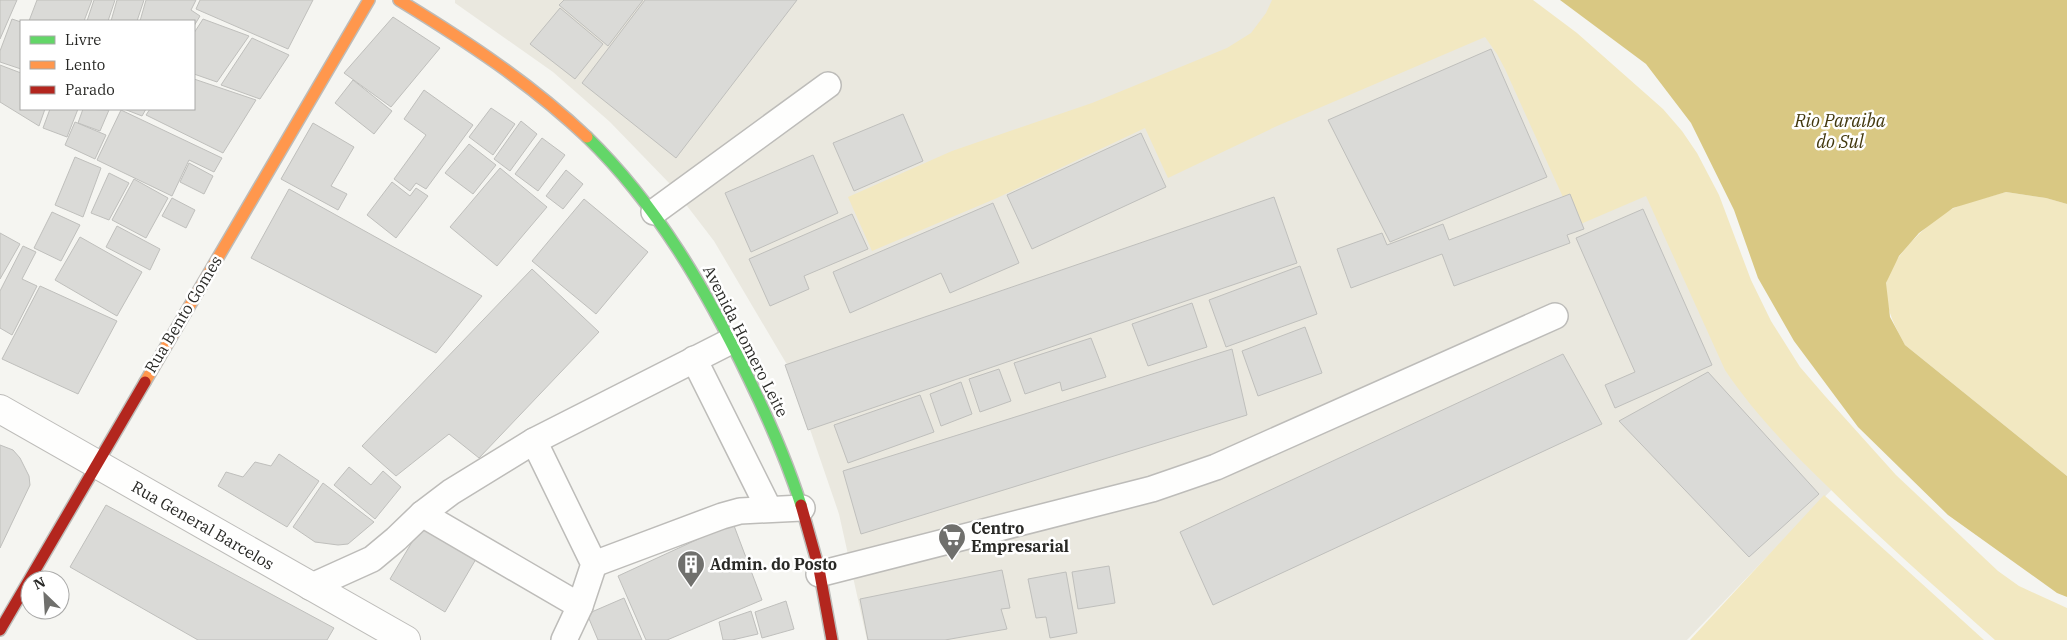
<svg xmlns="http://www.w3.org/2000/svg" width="2067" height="640" font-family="'IBM Plex Serif',serif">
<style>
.built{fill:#eae8df}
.green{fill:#f2e8c1}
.water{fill:#d9c883}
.building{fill:#dadad7;stroke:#bfbfbc}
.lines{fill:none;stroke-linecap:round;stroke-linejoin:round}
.lane-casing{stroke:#bdbcb9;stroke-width:28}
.street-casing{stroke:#bdbcb9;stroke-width:30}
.fast-casing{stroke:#bdbcb9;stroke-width:14}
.slow-casing{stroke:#bdbcb9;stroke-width:14}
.jam-casing{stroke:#bdbcb9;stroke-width:14}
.lane{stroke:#fefefd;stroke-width:25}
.street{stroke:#fefefd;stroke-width:28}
.fast{stroke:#63d668;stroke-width:11}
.slow{stroke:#ff974d;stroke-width:11}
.jam{stroke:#b3261e;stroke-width:11}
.labels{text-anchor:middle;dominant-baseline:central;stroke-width:5;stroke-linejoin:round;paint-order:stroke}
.street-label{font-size:16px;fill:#292926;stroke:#fff}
.poi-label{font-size:16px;font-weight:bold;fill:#292926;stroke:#fff;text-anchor:start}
.water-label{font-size:18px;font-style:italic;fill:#43390f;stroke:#fff}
</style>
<rect width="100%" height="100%" fill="#f5f5f1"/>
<!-- built -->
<path class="built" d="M 455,0 L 1459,0 L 1665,211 L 1839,482 L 1687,640 L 867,640 L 839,514 L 789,368 L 714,241 L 671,185 L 610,122 L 553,72 L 455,3 Z"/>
<!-- green -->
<g class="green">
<path d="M 1272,0 L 1533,0 L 1577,33 L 1663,109 L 1682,131 L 1697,153 L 1719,195 L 1751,280 L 1771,321 L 1800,367 L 1825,396 L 1896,475 L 1998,571 L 2019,586 L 2067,608 L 2067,640 L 1995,640 C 1938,589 1880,539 1826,485 C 1789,449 1754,413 1725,370 L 1646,196 L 1576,226 L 1505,69 L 1497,54 L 1485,37 L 1277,126 L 1168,178 L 1145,128 L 997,198 L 872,251 L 848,197 L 952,151 L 1092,103 L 1227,48 L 1251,33 L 1266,13 Z"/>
<path d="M 2006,192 L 2046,198 L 2067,204 L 2067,476 L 1905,345 C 1895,327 1884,306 1886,284 C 1889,259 1932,218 1954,208 C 1970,201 1989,197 2006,192 Z"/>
<path d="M 1824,495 L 1984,640 L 1690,640 Z"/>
</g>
<!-- water -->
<path class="water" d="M 1560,0 L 2067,0 L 2067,204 L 2046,198 L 2006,192 L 1953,208 L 1919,233 L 1899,256 L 1886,283 L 1890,317 L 1905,345 L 2067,476 L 2067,597 L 2057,593 L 1948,515 L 1858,427 L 1794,341 L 1758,278 L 1734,210 L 1691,123 L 1646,64 Z"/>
<!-- building -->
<g class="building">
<path d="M 0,0 L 17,0 L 0,39 Z"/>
<path d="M 37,0 L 92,0 L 84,21 L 29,21 Z"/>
<path d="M 94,0 L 115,0 L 108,21 L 87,21 Z"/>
<path d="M 117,0 L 144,0 L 137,21 L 111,21 Z"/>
<path d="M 146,0 L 196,0 L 191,10 L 200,16 L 194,26 L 194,21 L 140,21 Z"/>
<path d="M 200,0 L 313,0 L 288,49 L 196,9 Z"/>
<path d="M 564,0 L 643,0 L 608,46 L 559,5 Z"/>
<path d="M 645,0 L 797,0 L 676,158 L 582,83 Z"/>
<path d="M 560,8 L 603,44 L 575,79 L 530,44 Z"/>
<path d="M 393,17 L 440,48 L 391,107 L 344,73 Z"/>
<path d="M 12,19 L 21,22 L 21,69 L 0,62 L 0,51 Z"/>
<path d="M 203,19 L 249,36 L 217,82 L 194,74 L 194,33 Z"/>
<path d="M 252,38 L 289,55 L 260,99 L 221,85 Z"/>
<path d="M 1491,49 L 1547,177 L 1390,242 L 1328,120 Z"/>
<path d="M 0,65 L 21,73 L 21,109 L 45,109 L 39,126 L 0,102 Z"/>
<path d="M 194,79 L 256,100 L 223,153 L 146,115 L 150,109 L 194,109 Z"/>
<path d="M 353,80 L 392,111 L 374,134 L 335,103 Z"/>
<path d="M 424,90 L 473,125 L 426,189 L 416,183 L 410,191 L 394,179 L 426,135 L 404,119 Z"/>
<path d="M 491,108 L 515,124 L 493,155 L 469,137 Z"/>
<path d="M 50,109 L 78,109 L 67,137 L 43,128 Z"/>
<path d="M 83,109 L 109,110 L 100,131 L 78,123 Z"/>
<path d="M 124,109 L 146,109 L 142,116 Z"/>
<path d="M 121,110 L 222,158 L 214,172 L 189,160 L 172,196 L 97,160 Z"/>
<path d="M 903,114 L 923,161 L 854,191 L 833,143 Z"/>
<path d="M 521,121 L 537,134 L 510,171 L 494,159 Z"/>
<path d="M 75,122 L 106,135 L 95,159 L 65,145 Z"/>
<path d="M 313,123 L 354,147 L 331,186 L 347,194 L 338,210 L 281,179 Z"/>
<path d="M 1141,133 L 1166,187 L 1032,249 L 1007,195 Z"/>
<path d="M 542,138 L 565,155 L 538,191 L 515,174 Z"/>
<path d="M 469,144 L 496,165 L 473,194 L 445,173 Z"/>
<path d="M 813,155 L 838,213 L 751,252 L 725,193 Z"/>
<path d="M 75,157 L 101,168 L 83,217 L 55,205 Z"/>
<path d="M 189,163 L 213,176 L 204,194 L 180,182 Z"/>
<path d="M 500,168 L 547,207 L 497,266 L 450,227 Z"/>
<path d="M 566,170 L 583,184 L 563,209 L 546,196 Z"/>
<path d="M 109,173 L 129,183 L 109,220 L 91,213 Z"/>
<path d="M 134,179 L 168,198 L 146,238 L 112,220 Z"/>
<path d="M 392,182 L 410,196 L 416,188 L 428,196 L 396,238 L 367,215 Z"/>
<path d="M 289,189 L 482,296 L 436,353 L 251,258 Z"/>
<path d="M 1570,194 L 1584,229 L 1567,235 L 1570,243 L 1454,286 L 1442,254 L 1351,288 L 1337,249 L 1382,233 L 1387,245 L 1443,224 L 1449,240 Z"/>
<path d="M 1274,197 L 1297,263 L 808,430 L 785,365 Z"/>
<path d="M 172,198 L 195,210 L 186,228 L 162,216 Z"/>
<path d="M 584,199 L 648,252 L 596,314 L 532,261 Z"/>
<path d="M 993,203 L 1019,263 L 950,293 L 941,273 L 850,313 L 833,272 Z"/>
<path d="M 1643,209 L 1712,365 L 1615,408 L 1605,385 L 1635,372 L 1576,238 Z"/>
<path d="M 52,212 L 80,225 L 61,261 L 34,248 Z"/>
<path d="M 852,214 L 868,249 L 804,276 L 809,289 L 770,306 L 749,259 Z"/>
<path d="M 117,226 L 160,249 L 150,270 L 106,247 Z"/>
<path d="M 0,233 L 20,244 L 0,279 Z"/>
<path d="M 80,237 L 142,272 L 117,316 L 55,280 Z"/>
<path d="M 23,246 L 36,252 L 22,279 L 37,286 L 12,335 L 0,328 L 0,291 Z"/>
<path d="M 1300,266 L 1317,314 L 1226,347 L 1209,300 Z"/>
<path d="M 532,269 L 599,332 L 479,458 L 449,434 L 396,476 L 362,446 Z"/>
<path d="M 40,286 L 117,321 L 78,394 L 2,359 Z"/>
<path d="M 1192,303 L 1207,347 L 1148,366 L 1132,324 Z"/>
<path d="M 1305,327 L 1322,373 L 1258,396 L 1242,351 Z"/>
<path d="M 1091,338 L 1106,377 L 1062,391 L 1060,382 L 1025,394 L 1014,363 Z"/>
<path d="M 1232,349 L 1247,415 L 861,534 L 843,471 Z"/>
<path d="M 1563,354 L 1602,424 L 1213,605 L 1180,532 Z"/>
<path d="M 999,369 L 1011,401 L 980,412 L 969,379 Z"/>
<path d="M 1708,372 L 1819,494 L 1749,557 L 1619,421 Z"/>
<path d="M 961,382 L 972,414 L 941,426 L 930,394 Z"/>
<path d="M 920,395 L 934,432 L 848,463 L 834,425 Z"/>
<path d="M 0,445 L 13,450 L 20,458 L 29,476 L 30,485 L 0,548 Z"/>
<path d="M 279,454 L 319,481 L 287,527 L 218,486 L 226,472 L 243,477 L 255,462 L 271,466 Z"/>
<path d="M 349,467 L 371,485 L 383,471 L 401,487 L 375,519 L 334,485 Z"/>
<path d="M 323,483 L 374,522 L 348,544 L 338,545 L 315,542 L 293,527 Z"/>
<path d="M 106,505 L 334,628 L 327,640 L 198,640 L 70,567 Z"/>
<path d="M 733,523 L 762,600 L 667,640 L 646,640 L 618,576 Z"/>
<path d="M 421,527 L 476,559 L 445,612 L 390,579 Z"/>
<path d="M 1109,566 L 1115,603 L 1078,609 L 1072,572 Z"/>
<path d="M 1002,570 L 1010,608 L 1001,609 L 1007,629 L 945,640 L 868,640 L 860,599 Z"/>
<path d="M 1066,572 L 1077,633 L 1050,638 L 1046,617 L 1036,618 L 1028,579 Z"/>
<path d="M 624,598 L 642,640 L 598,640 L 587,614 Z"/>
<path d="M 786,601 L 794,629 L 762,638 L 755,612 Z"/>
<path d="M 751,611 L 758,634 L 732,640 L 723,640 L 719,622 Z"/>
</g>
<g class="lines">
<!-- lane casing -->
<g class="lane-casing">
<g id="lane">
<path d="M 654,212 L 828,85"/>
<path d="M 694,359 L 769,509"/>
<path d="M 534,441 L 731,341"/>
<path d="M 422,514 L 580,606"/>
<path d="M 594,564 L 722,516 L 740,511 L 802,508"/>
<path d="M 819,574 L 1152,489 L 1216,467 L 1555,316"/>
<path d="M 310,587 L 372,559 L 396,539 L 422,514 L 451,492 L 534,441 L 594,564 L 580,606 L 564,640"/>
</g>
</g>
<!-- street casing -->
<g class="street-casing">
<path id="street" d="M 0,409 L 406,640"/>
</g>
<!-- fast casing -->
<g class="fast-casing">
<path id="fast" d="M 587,137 C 657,205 707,291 749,379 C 769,420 787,461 801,505"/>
</g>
<!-- slow casing -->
<g class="slow-casing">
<g id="slow">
<path d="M 399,0 C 466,41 530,83 587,137"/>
<path d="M 145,382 L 369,0"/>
</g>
</g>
<!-- jam casing -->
<g class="jam-casing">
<g id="jam">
<path d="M 801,505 L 819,569 L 832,640"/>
<path d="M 0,630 L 145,382"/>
</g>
</g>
<!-- lane -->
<use href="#lane" class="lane"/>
<!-- street -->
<use href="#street" class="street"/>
<!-- fast -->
<use href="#fast" class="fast"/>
<!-- slow -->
<use href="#slow" class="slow"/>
<!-- jam -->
<use href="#jam" class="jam"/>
</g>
<!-- icons -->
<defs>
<g id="supermarket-pin" transform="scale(1.4375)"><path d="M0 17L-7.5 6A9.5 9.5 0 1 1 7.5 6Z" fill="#70706d" stroke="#fff"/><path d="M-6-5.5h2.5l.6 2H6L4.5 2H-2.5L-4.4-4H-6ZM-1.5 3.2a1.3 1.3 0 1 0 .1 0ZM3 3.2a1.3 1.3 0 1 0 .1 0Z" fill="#fff"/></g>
<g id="building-pin" transform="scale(1.4375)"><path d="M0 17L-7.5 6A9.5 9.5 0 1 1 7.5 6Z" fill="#70706d" stroke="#fff"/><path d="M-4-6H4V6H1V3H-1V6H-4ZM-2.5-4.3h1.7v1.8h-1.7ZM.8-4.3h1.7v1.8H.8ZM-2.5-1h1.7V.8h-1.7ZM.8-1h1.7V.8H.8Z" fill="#fff"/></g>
</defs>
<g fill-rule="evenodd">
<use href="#supermarket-pin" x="952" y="537"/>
<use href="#building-pin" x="691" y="564"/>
</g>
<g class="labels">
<!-- street labels -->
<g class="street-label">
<text transform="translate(183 314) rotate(-59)">Rua Bento Gomes</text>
<text transform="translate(746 341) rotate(63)">Avenida Homero Leite</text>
<text transform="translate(203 525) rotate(30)">Rua General Barcelos</text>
</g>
<!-- poi labels -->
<g class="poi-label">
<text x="971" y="528">Centro<tspan x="971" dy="18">Empresarial</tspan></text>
<text x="710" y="564">Admin. do Posto</text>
</g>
<!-- water labels -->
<g class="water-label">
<text x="1840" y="120">Rio Paraiba<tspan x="1840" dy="21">do Sul</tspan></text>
</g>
</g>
<!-- legend -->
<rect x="20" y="20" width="175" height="90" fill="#ffffff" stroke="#a9a9a8"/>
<rect x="30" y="36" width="25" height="8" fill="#63d668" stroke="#a9a9a8"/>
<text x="65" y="45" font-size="15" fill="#292926">Livre</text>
<rect x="30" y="61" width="25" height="8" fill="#ff974d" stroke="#a9a9a8"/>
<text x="65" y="70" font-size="15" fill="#292926">Lento</text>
<rect x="30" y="86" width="25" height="8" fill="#b3261e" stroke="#a9a9a8"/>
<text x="65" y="95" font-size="15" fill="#292926">Parado</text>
<!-- north arrow -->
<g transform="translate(45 595) rotate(335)"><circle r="24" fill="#ffffff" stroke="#a9a9a8"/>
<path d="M0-4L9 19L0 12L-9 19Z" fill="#70706d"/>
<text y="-8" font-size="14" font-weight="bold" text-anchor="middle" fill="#292926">N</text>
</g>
</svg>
